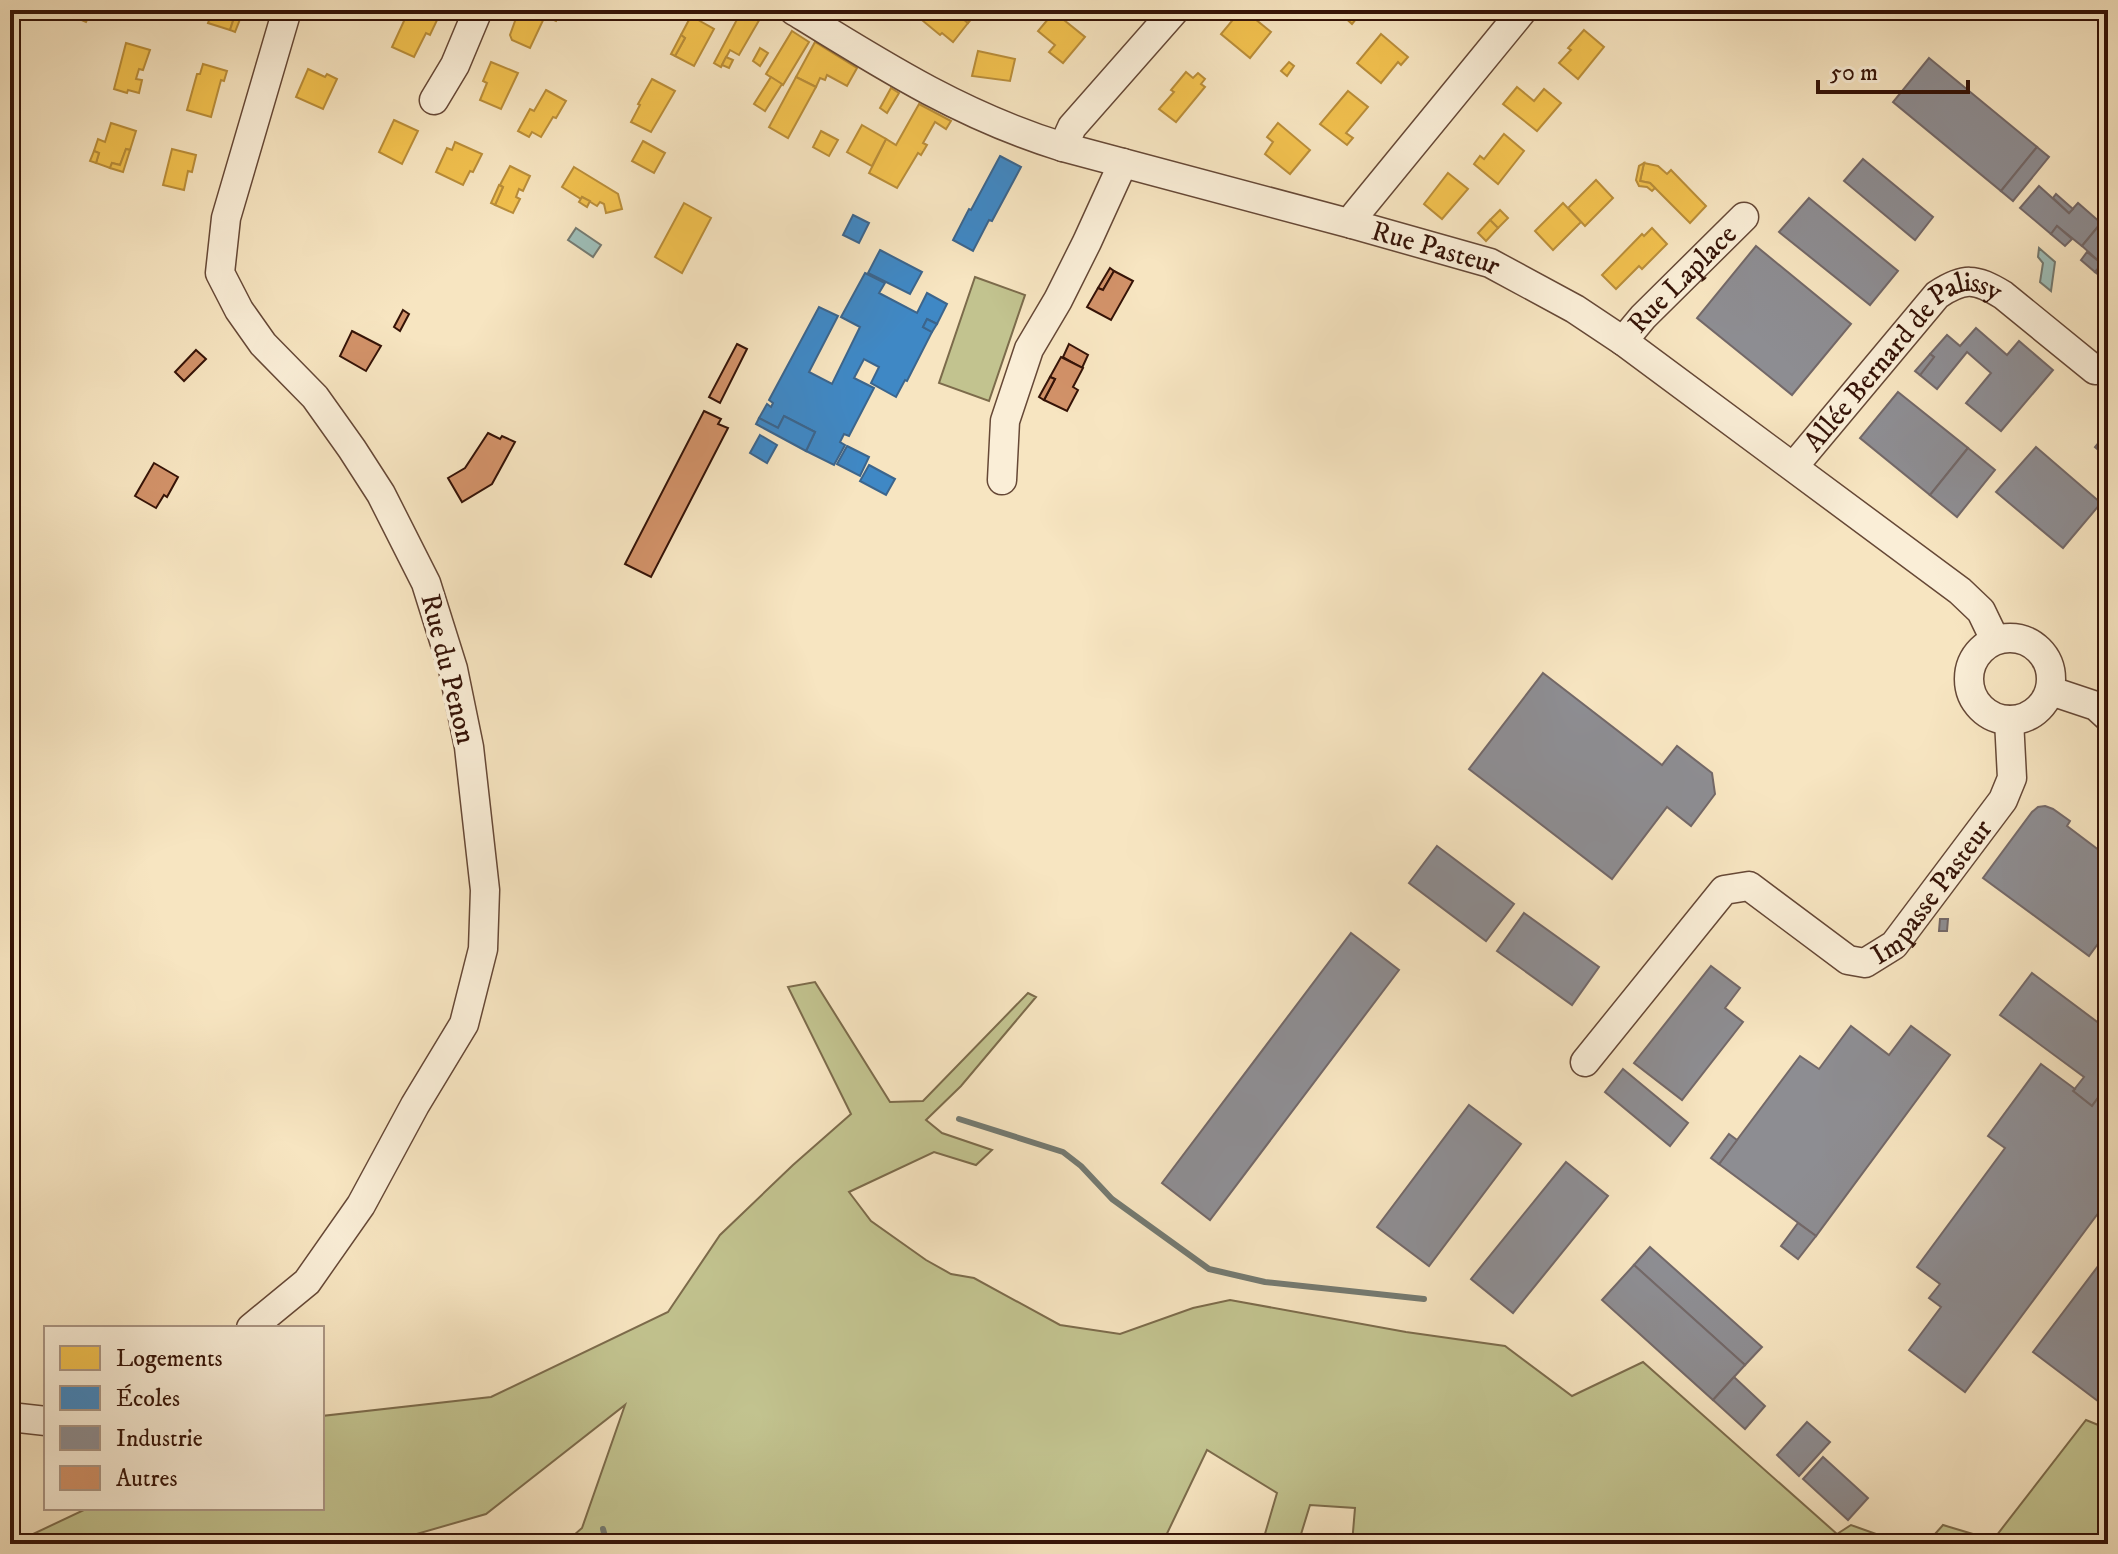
<svg xmlns="http://www.w3.org/2000/svg" width="2118" height="1554" font-family="'IM FELL DW Pica',serif">
<style>
.green{fill:#c2c38f;stroke:#7c6b4b;stroke-width:2}
.water{fill:#9ebeb8;stroke:#747a71;stroke-width:2}
.homes{fill:#f2c14e;stroke:#b98d39;stroke-width:2}
.schools{fill:#3f88c5;stroke:#3c658c;stroke-width:2}
.industry{fill:#8d8d92;stroke:#736868;stroke-width:2}
.lines{fill:none;stroke-linecap:round;stroke-linejoin:round}
.stream{stroke:#747a71;stroke-width:6}
.building{fill:#d29269;stroke:#351307;stroke-width:2}
.minor-casing{stroke:#664836;stroke-width:31}
.minor{stroke:#faeed7;stroke-width:28}
.labels{text-anchor:middle;dominant-baseline:central;stroke-width:8;stroke-linejoin:round;paint-order:stroke}
.street-label{font-size:28px;fill:#351307;stroke:#faeed7}
</style>
<rect width="100%" height="100%" fill="#f7e5c1"/>
<filter id="stains"><feTurbulence type="fractalNoise" baseFrequency=".0025" numOctaves="4"/><feColorMatrix values="0 0 0 0 .2 0 0 0 0 .09 0 0 0 0 .02 0 0 0 .5 -.17"/></filter>
<radialGradient id="worn" r=".72"><stop offset=".6" stop-color="#630" stop-opacity="0"/><stop offset="1" stop-color="#630" stop-opacity=".3"/></radialGradient>
<!-- green -->
<g class="green">
<path d="M 975,277 L 1025,295 L 989,401 L 939,383 Z"/>
<path d="M 815,982 L 890,1102 L 923,1101 L 1028,993 L 1036,997 L 961,1086 L 926,1120 L 942,1133 L 992,1150 L 976,1165 L 934,1152 L 849,1192 L 871,1221 L 926,1260 L 951,1274 L 974,1278 L 1060,1325 L 1120,1334 L 1193,1308 L 1230,1300 L 1406,1332 L 1505,1346 L 1572,1396 L 1643,1362 L 1837,1534 L 1851,1525 L 1904,1544 L 1352,1544 L 1355,1508 L 1310,1505 L 1298,1544 L 1262,1544 L 1277,1493 L 1207,1450 L 1162,1544 L 564,1544 L 582,1528 L 625,1405 L 486,1514 L 382,1544 L 12,1544 L 88,1508 L 322,1508 L 322,1416 L 491,1397 L 668,1312 L 720,1235 L 793,1165 L 851,1114 L 788,987 Z"/>
<path d="M 2086,1420 L 2108,1429 L 2108,1544 L 1926,1544 L 1943,1525 L 1993,1540 Z"/>
</g>
<!-- water -->
<g class="water">
<path d="M 576,228 L 601,245 L 593,257 L 568,240 Z"/>
<path d="M 2039,248 L 2055,262 L 2051,291 L 2040,282 L 2043,263 L 2038,257 Z"/>
</g>
<!-- homes -->
<g class="homes">
<path d="M 10,10 L 28,10 L 24,18 L 10,13 Z"/>
<path d="M 64,10 L 92,10 L 86,22 L 63,12 Z"/>
<path d="M 213,10 L 244,10 L 242,14 L 236,12 L 230,30 L 208,23 Z"/>
<path d="M 409,10 L 422,10 L 438,18 L 430,35 L 426,33 L 414,57 L 392,47 Z"/>
<path d="M 519,10 L 561,10 L 556,21 L 545,16 L 530,48 L 512,40 L 510,35 Z"/>
<path d="M 742,10 L 765,10 L 739,55 L 730,50 L 721,67 L 714,63 Z"/>
<path d="M 896,10 L 953,10 L 968,23 L 953,42 L 942,33 L 940,35 L 911,11 L 905,17 Z"/>
<path d="M 965,10 L 979,10 L 968,23 L 960,16 Z"/>
<path d="M 1241,10 L 1244,10 L 1271,32 L 1250,58 L 1221,34 Z"/>
<path d="M 1347,10 L 1363,10 L 1357,18 Z"/>
<path d="M 1347,10 L 1357,18 L 1352,24 L 1342,15 Z"/>
<path d="M 1391,10 L 1410,10 L 1403,19 Z"/>
<path d="M 1601,10 L 1620,10 L 1613,19 Z"/>
<path d="M 236,12 L 242,14 L 235,32 L 230,30 Z"/>
<path d="M 1054,12 L 1085,37 L 1063,63 L 1049,52 L 1055,45 L 1038,31 Z"/>
<path d="M 691,16 L 714,29 L 694,66 L 675,56 L 685,38 L 681,35 Z"/>
<path d="M 1584,30 L 1604,47 L 1578,79 L 1559,63 L 1571,50 L 1568,48 Z"/>
<path d="M 792,31 L 809,42 L 783,85 L 766,74 Z"/>
<path d="M 1381,34 L 1408,57 L 1401,65 L 1398,62 L 1381,83 L 1357,63 Z"/>
<path d="M 681,35 L 685,38 L 675,56 L 671,54 Z"/>
<path d="M 815,42 L 857,68 L 847,86 L 827,75 L 825,80 L 820,78 L 816,87 L 796,77 Z"/>
<path d="M 126,43 L 150,50 L 143,70 L 139,69 L 136,79 L 142,80 L 139,93 L 128,90 L 127,93 L 114,89 Z"/>
<path d="M 760,48 L 768,53 L 760,66 L 753,61 Z"/>
<path d="M 978,51 L 1015,59 L 1010,81 L 972,76 Z"/>
<path d="M 726,57 L 733,60 L 729,68 L 722,65 Z"/>
<path d="M 491,62 L 518,73 L 501,109 L 480,100 L 487,83 L 483,81 Z"/>
<path d="M 1289,62 L 1294,66 L 1287,76 L 1281,71 Z"/>
<path d="M 203,64 L 227,71 L 224,81 L 221,80 L 211,117 L 187,110 L 197,74 L 200,74 Z"/>
<path d="M 308,69 L 325,77 L 327,74 L 337,79 L 323,109 L 296,97 Z"/>
<path d="M 1186,72 L 1193,78 L 1198,73 L 1205,79 L 1201,84 L 1205,87 L 1176,122 L 1159,109 L 1174,92 L 1171,90 Z"/>
<path d="M 771,77 L 782,84 L 765,111 L 754,104 Z"/>
<path d="M 796,77 L 816,87 L 788,138 L 769,127 Z"/>
<path d="M 652,79 L 675,91 L 651,132 L 631,122 L 640,105 L 638,104 Z"/>
<path d="M 1517,87 L 1534,101 L 1544,89 L 1561,103 L 1537,131 L 1503,104 Z"/>
<path d="M 891,88 L 899,93 L 887,113 L 880,108 Z"/>
<path d="M 546,90 L 566,101 L 556,118 L 553,117 L 541,137 L 532,132 L 529,137 L 518,131 L 530,109 L 534,111 Z"/>
<path d="M 1348,91 L 1368,107 L 1346,133 L 1353,138 L 1347,145 L 1320,124 Z"/>
<path d="M 919,104 L 951,121 L 946,129 L 935,122 L 923,143 L 927,145 L 921,155 L 918,153 L 897,188 L 869,173 L 886,139 L 896,145 Z"/>
<path d="M 394,120 L 418,131 L 402,164 L 379,152 Z"/>
<path d="M 111,123 L 136,131 L 130,150 L 126,149 L 120,165 L 112,163 L 110,168 L 96,163 L 99,153 L 94,151 L 98,139 L 105,142 Z"/>
<path d="M 1278,123 L 1310,150 L 1290,174 L 1265,154 L 1273,142 L 1267,137 Z"/>
<path d="M 862,125 L 886,139 L 872,166 L 847,152 Z"/>
<path d="M 821,131 L 838,140 L 829,156 L 813,147 Z"/>
<path d="M 1504,134 L 1524,151 L 1498,184 L 1474,164 L 1480,156 L 1484,159 Z"/>
<path d="M 643,141 L 665,153 L 654,173 L 632,161 Z"/>
<path d="M 455,142 L 482,154 L 473,172 L 470,171 L 463,185 L 436,172 L 447,148 L 452,150 Z"/>
<path d="M 126,149 L 130,150 L 123,172 L 110,168 L 112,163 L 120,165 Z"/>
<path d="M 172,149 L 196,155 L 192,172 L 188,171 L 184,190 L 163,185 Z"/>
<path d="M 94,151 L 99,153 L 96,163 L 90,161 Z"/>
<path d="M 1644,163 L 1658,166 L 1667,174 L 1671,170 L 1706,206 L 1690,223 L 1650,183 L 1640,181 Z"/>
<path d="M 1644,163 L 1640,181 L 1650,183 L 1655,188 L 1652,191 L 1647,187 L 1639,186 L 1636,180 L 1639,166 Z"/>
<path d="M 510,166 L 530,176 L 523,191 L 519,189 L 516,197 L 520,199 L 513,213 L 495,205 L 503,187 L 500,185 Z"/>
<path d="M 574,167 L 618,194 L 622,209 L 606,213 L 604,204 L 600,202 L 597,206 L 582,197 L 581,199 L 562,187 Z"/>
<path d="M 1448,173 L 1468,189 L 1442,219 L 1424,204 Z"/>
<path d="M 1596,180 L 1613,198 L 1585,226 L 1568,208 Z"/>
<path d="M 499,185 L 503,187 L 495,205 L 491,203 Z"/>
<path d="M 582,197 L 590,201 L 587,207 L 579,202 Z"/>
<path d="M 684,203 L 711,218 L 682,273 L 655,257 Z"/>
<path d="M 1563,203 L 1581,222 L 1553,250 L 1535,231 Z"/>
<path d="M 1500,210 L 1508,218 L 1498,228 L 1490,220 Z"/>
<path d="M 1490,220 L 1498,228 L 1486,241 L 1478,233 Z"/>
<path d="M 1652,228 L 1667,244 L 1642,269 L 1639,266 L 1616,289 L 1602,275 L 1642,234 L 1644,236 Z"/>
</g>
<!-- schools -->
<g class="schools">
<path d="M 1000,156 L 1021,167 L 992,221 L 989,220 L 973,251 L 953,240 L 969,209 L 971,210 Z"/>
<path d="M 853,215 L 869,223 L 859,243 L 843,235 Z"/>
<path d="M 880,250 L 922,272 L 910,294 L 868,273 Z"/>
<path d="M 865,273 L 885,283 L 879,293 L 917,313 L 927,293 L 947,304 L 937,324 L 927,319 L 923,327 L 932,332 L 907,381 L 905,380 L 896,397 L 871,383 L 879,367 L 864,359 L 854,378 L 874,388 L 849,436 L 844,434 L 840,442 L 845,445 L 834,465 L 806,451 L 815,432 L 784,416 L 778,428 L 759,418 L 767,404 L 771,407 L 773,403 L 769,400 L 819,307 L 838,316 L 809,372 L 832,384 L 860,327 L 841,317 Z"/>
<path d="M 927,319 L 937,324 L 932,332 L 923,327 Z"/>
<path d="M 784,416 L 815,432 L 806,451 L 756,424 L 759,418 L 778,428 Z"/>
<path d="M 760,435 L 777,445 L 767,463 L 750,453 Z"/>
<path d="M 847,446 L 869,457 L 860,476 L 837,464 Z"/>
<path d="M 869,465 L 895,479 L 886,495 L 860,481 Z"/>
</g>
<!-- industry -->
<g class="industry">
<path d="M 1929,58 L 2037,147 L 2001,191 L 1893,102 Z"/>
<path d="M 2037,147 L 2049,157 L 2013,201 L 2001,191 Z"/>
<path d="M 1863,159 L 1933,217 L 1915,240 L 1844,181 Z"/>
<path d="M 2039,186 L 2069,213 L 2078,203 L 2101,223 L 2082,246 L 2057,226 L 2051,234 L 2020,208 Z"/>
<path d="M 2056,194 L 2073,209 L 2069,213 L 2053,198 Z"/>
<path d="M 1809,198 L 1898,271 L 1870,305 L 1779,232 Z"/>
<path d="M 2101,223 L 2108,229 L 2108,282 L 2095,272 L 2102,264 L 2082,246 Z"/>
<path d="M 2057,226 L 2072,239 L 2065,246 L 2051,234 Z"/>
<path d="M 1756,246 L 1851,324 L 1792,395 L 1697,318 Z"/>
<path d="M 2087,252 L 2102,264 L 2095,272 L 2081,260 Z"/>
<path d="M 1976,328 L 2007,355 L 2019,341 L 2053,370 L 2001,431 L 1966,403 L 1991,373 L 1967,352 L 1937,389 L 1920,375 L 1934,357 L 1930,354 L 1947,335 L 1960,346 Z"/>
<path d="M 1930,354 L 1934,357 L 1920,375 L 1915,371 Z"/>
<path d="M 1898,392 L 1968,448 L 1930,495 L 1860,438 Z"/>
<path d="M 2108,431 L 2108,458 L 2095,447 Z"/>
<path d="M 2036,447 L 2101,503 L 2063,548 L 1996,492 Z"/>
<path d="M 1968,448 L 1995,470 L 1957,517 L 1930,495 Z"/>
<path d="M 1543,673 L 1662,765 L 1677,746 L 1712,773 L 1715,794 L 1691,826 L 1667,807 L 1612,879 L 1469,769 Z"/>
<path d="M 2045,806 L 2053,809 L 2070,821 L 2067,826 L 2108,857 L 2108,930 L 2089,956 L 1983,878 L 2032,812 L 2038,807 Z"/>
<path d="M 1437,846 L 1514,904 L 1486,941 L 1409,883 Z"/>
<path d="M 1524,913 L 1599,967 L 1572,1005 L 1497,951 Z"/>
<path d="M 1940,919 L 1948,919 L 1947,931 L 1939,931 Z"/>
<path d="M 1351,933 L 1399,970 L 1210,1220 L 1162,1183 Z"/>
<path d="M 1711,966 L 1740,988 L 1725,1008 L 1743,1022 L 1682,1100 L 1634,1063 Z"/>
<path d="M 2032,973 L 2108,1030 L 2108,1084 L 2092,1106 L 2073,1091 L 2084,1077 L 2000,1015 Z"/>
<path d="M 1851,1026 L 1889,1055 L 1911,1026 L 1950,1055 L 1816,1236 L 1719,1164 L 1800,1056 L 1819,1069 Z"/>
<path d="M 2041,1064 L 2075,1089 L 2073,1091 L 2092,1106 L 2108,1084 L 2108,1200 L 1965,1392 L 1909,1350 L 1941,1307 L 1929,1298 L 1940,1284 L 1917,1267 L 2005,1148 L 1988,1136 Z"/>
<path d="M 1623,1069 L 1688,1123 L 1670,1146 L 1605,1092 Z"/>
<path d="M 1469,1105 L 1521,1144 L 1429,1266 L 1377,1227 Z"/>
<path d="M 1729,1134 L 1737,1140 L 1719,1164 L 1711,1158 Z"/>
<path d="M 1566,1162 L 1608,1196 L 1513,1313 L 1471,1279 Z"/>
<path d="M 1798,1223 L 1816,1236 L 1798,1259 L 1781,1246 Z"/>
<path d="M 1650,1247 L 1762,1347 L 1745,1365 L 1634,1265 Z"/>
<path d="M 2108,1253 L 2108,1407 L 2107,1408 L 2033,1352 Z"/>
<path d="M 1634,1265 L 1745,1365 L 1713,1400 L 1602,1300 Z"/>
<path d="M 1734,1377 L 1765,1406 L 1745,1429 L 1713,1400 Z"/>
<path d="M 1807,1422 L 1830,1442 L 1799,1476 L 1777,1455 Z"/>
<path d="M 1823,1457 L 1868,1498 L 1848,1520 L 1803,1479 Z"/>
</g>
<g class="lines">
<!-- stream -->
<g class="stream">
<path d="M 959,1119 L 1063,1152 L 1081,1166 L 1112,1199 L 1209,1269 L 1265,1282 L 1424,1299"/>
<path d="M 603,1529 L 607,1544"/>
</g>
</g>
<!-- building -->
<g class="building">
<path d="M 1110,268 L 1114,271 L 1103,290 L 1098,288 Z"/>
<path d="M 1114,271 L 1133,281 L 1111,320 L 1087,307 L 1098,288 L 1103,290 Z"/>
<path d="M 403,310 L 409,314 L 400,331 L 394,327 Z"/>
<path d="M 352,331 L 381,346 L 366,371 L 340,356 Z"/>
<path d="M 737,344 L 747,349 L 720,403 L 709,397 Z"/>
<path d="M 1069,344 L 1088,355 L 1082,368 L 1063,357 Z"/>
<path d="M 196,350 L 206,359 L 184,381 L 175,372 Z"/>
<path d="M 1061,357 L 1083,368 L 1073,387 L 1078,390 L 1067,411 L 1044,400 L 1055,379 L 1050,377 Z"/>
<path d="M 1050,377 L 1055,379 L 1044,400 L 1039,397 Z"/>
<path d="M 704,411 L 721,419 L 718,424 L 728,428 L 651,577 L 625,564 Z"/>
<path d="M 488,433 L 500,439 L 502,436 L 515,442 L 492,484 L 462,502 L 448,478 L 465,468 Z"/>
<path d="M 154,463 L 178,477 L 167,497 L 164,495 L 156,508 L 135,496 Z"/>
</g>
<g class="lines">
<!-- minor casing -->
<g class="minor-casing">
<g id="minor">
<path id="s1" d="M 793,10 C 882,65 962,116 1063,147 L 1352,224 L 1490,263 L 1575,309 L 1623,341 L 1960,591 L 1981,611 L 1995,640"/>
<path d="M 434,100 L 455,65 L 478,10"/>
<path d="M 1063,147 L 1072,127 L 1175,10"/>
<path d="M 1352,224 L 1356,214 L 1523,10"/>
<path id="s2" d="M 1623,341 L 1643,317 L 1744,217"/>
<path id="s3" d="M 1794,466 L 1937,295 C 1964,277 1975,278 2003,295 L 2095,370"/>
<path d="M 1002,480 L 1005,421 L 1029,349 L 1058,300 L 1087,242 L 1123,163"/>
<circle cx="2010" cy="679" r="41"/>
<path d="M 2051,691 L 2096,706 L 2108,717"/>
<path id="s4" d="M 1585,1062 L 1724,890 L 1749,886 L 1848,960 L 1865,963 L 1894,945 L 2003,800 L 2012,778 L 2009,720"/>
<path d="M 251,1328 L 307,1282 L 361,1205 L 415,1105 L 464,1024 L 483,949 L 485,890 L 469,747 L 453,669 L 426,583 L 381,494 L 352,449 L 315,397 L 263,344 L 239,310 L 220,273 L 226,218 L 287,10"/>
<path d="M 10,1417 L 46,1421"/>
</g>
</g>
<!-- minor -->
<use href="#minor" class="minor"/>
</g>
<g class="labels">
<!-- street labels -->
<g class="street-label">
<text stroke="none"><textPath href="#s1" startOffset="690">Rue Pasteur</textPath></text>
<text stroke="none"><textPath href="#s2" startOffset="86">Rue Laplace</textPath></text>
<text stroke="none"><textPath href="#s3" startOffset="158">Allée Bernard de Palissy</textPath></text>
<text transform="translate(448 669) rotate(76)">Rue du Penon</text>
<text stroke="none"><textPath href="#s4" startOffset="486">Impasse Pasteur</textPath></text>
</g>
</g>
<!-- margin -->
<rect width="2118" height="1554" fill="none" stroke="#f7e5c1" stroke-width="40"/>
<rect x="12" y="12" width="2094" height="1530" fill="none" stroke="#351307" stroke-width="4"/>
<rect x="20" y="20" width="2078" height="1514" fill="none" stroke="#351307" stroke-width="2"/>
<!-- legend -->
<rect x="44" y="1326" width="280" height="184" fill="#faeed7" stroke="#ab9684" stroke-width="2"/>
<rect x="60" y="1346" width="40" height="24" fill="#f2c14e" stroke="#ab9684" stroke-width="2"/>
<text x="116" y="1366" font-size="24" fill="#351307">Logements</text>
<rect x="60" y="1386" width="40" height="24" fill="#3f88c5" stroke="#ab9684" stroke-width="2"/>
<text x="116" y="1406" font-size="24" fill="#351307">Écoles</text>
<rect x="60" y="1426" width="40" height="24" fill="#8d8d92" stroke="#ab9684" stroke-width="2"/>
<text x="116" y="1446" font-size="24" fill="#351307">Industrie</text>
<rect x="60" y="1466" width="40" height="24" fill="#d29269" stroke="#ab9684" stroke-width="2"/>
<text x="116" y="1486" font-size="24" fill="#351307">Autres</text>
<!-- scale -->
<path d="M1818 80v12h150v-12" fill="none" stroke="#351307" stroke-width="4"/>
<text x="1830" y="80" font-size="24" fill="#351307" stroke="#faeed7" stroke-width="6" paint-order="stroke">50 m</text>
<rect width="100%" height="100%" filter="url(#stains)"/>
<rect width="100%" height="100%" fill="url(#worn)"/>
</svg>
